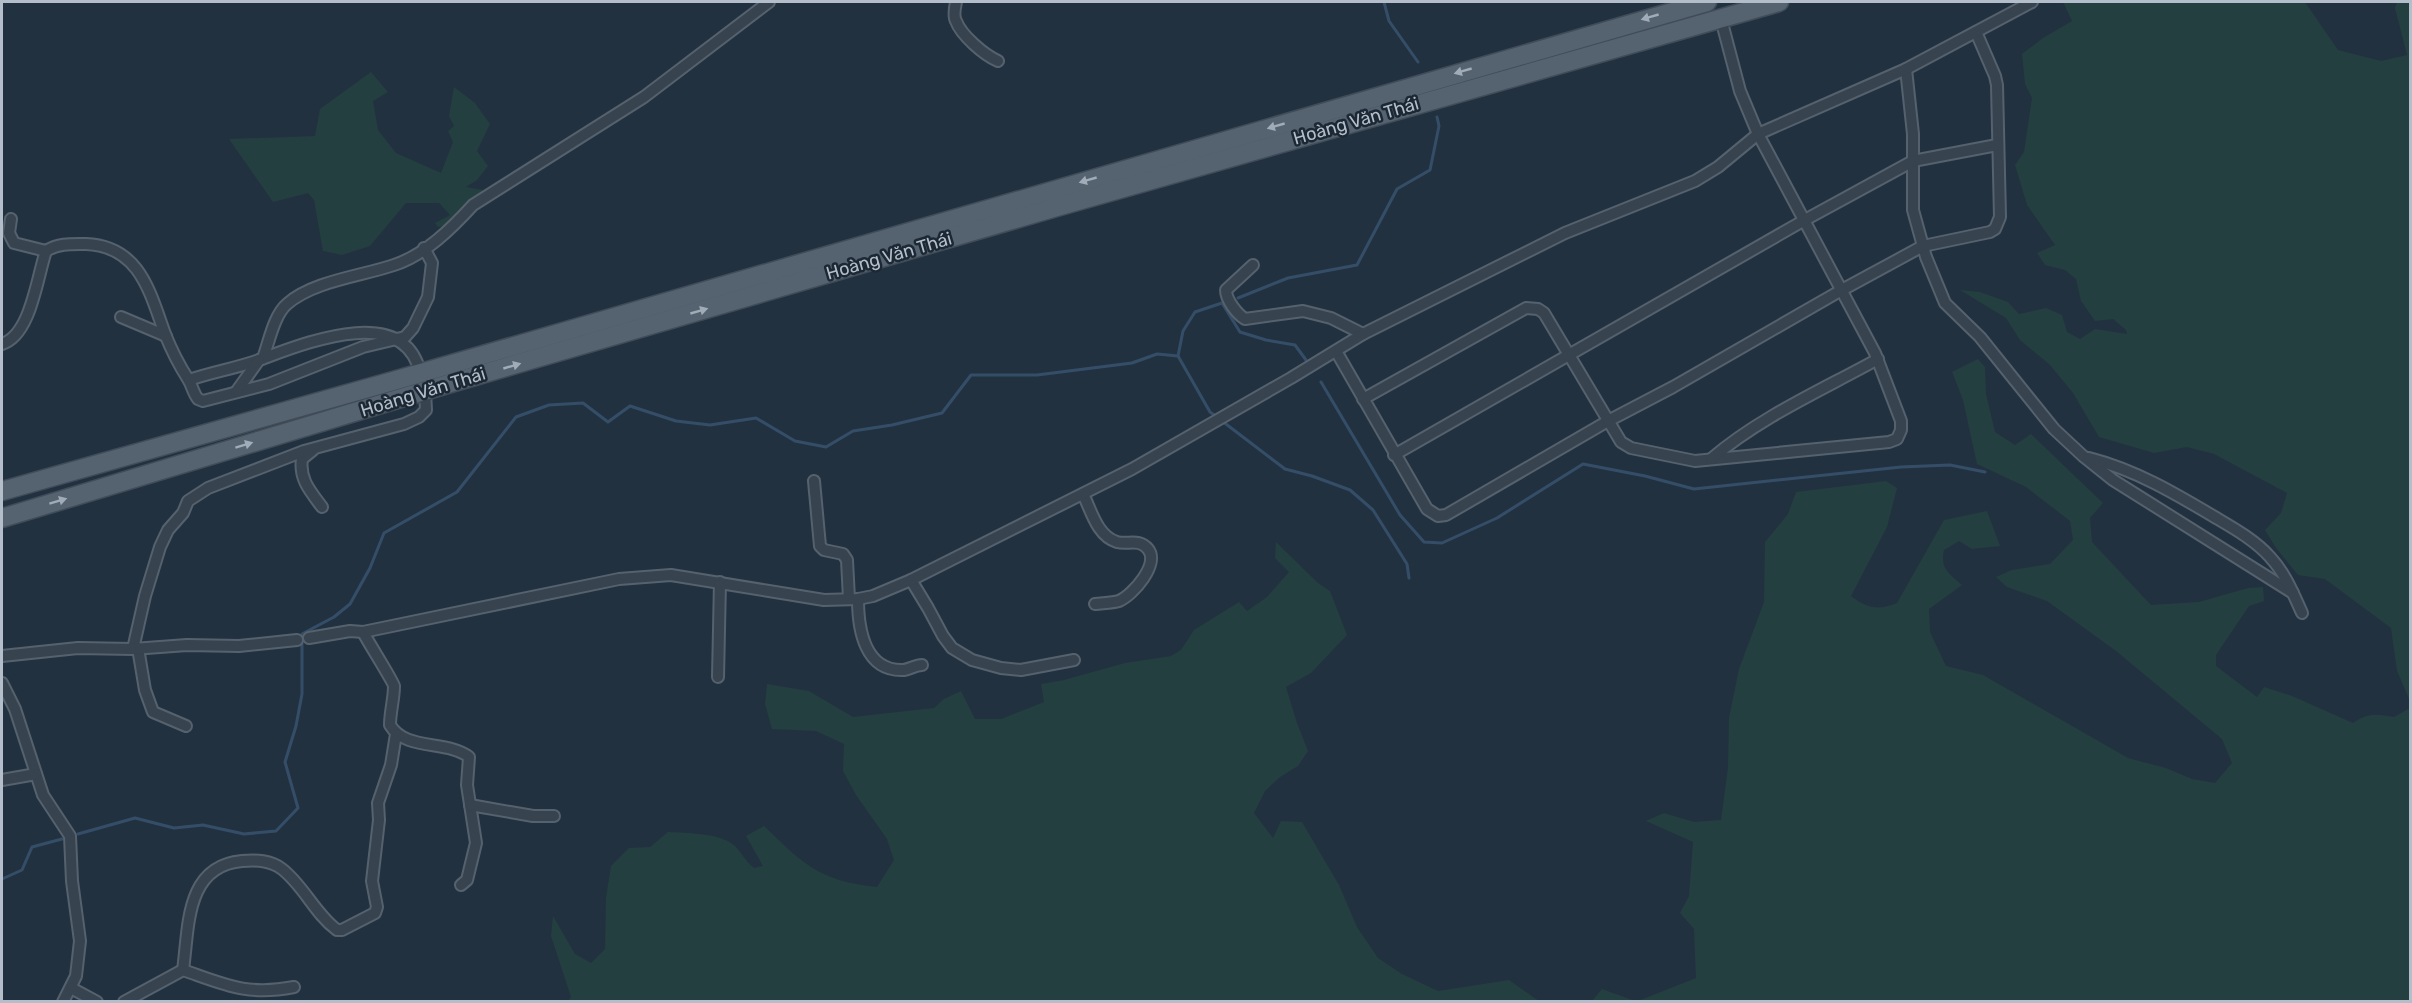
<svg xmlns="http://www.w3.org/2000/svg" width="2412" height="1003" font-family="Rubik,sans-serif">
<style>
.green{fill:#243f40}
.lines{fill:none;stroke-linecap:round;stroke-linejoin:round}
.stream{stroke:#354e68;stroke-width:3}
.street-casing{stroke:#55616d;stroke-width:14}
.primary-casing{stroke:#404c58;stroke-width:21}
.street{stroke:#37434f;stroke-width:10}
.primary{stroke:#55626f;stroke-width:18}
.oneway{fill:#a0acb8}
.labels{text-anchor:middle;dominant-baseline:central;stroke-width:5;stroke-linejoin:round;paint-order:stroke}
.street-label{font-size:18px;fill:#b3beca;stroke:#1c2834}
</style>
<rect width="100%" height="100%" fill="#223140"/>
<!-- green -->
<g class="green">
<path d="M 2063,2 L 2305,2 L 2338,50 L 2381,61 L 2407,55 L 2395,8 L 2397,2 L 2410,2 L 2410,701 L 2397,671 L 2391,628 L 2325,579 L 2298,575 L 2276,548 L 2265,530 L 2281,513 L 2287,493 L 2214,454 L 2187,447 L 2154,453 L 2099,437 L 2073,393 L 2050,365 L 2020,340 L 2006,318 L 1960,290 L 1980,292 L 2008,302 L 2019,314 L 2046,308 L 2062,315 L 2067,332 L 2080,339 L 2095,329 L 2127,334 L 2126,330 L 2113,319 L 2095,321 L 2081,301 L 2076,279 L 2065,270 L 2045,265 L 2037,253 L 2055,245 L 2027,205 L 2015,165 L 2024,152 L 2032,98 L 2025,84 L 2022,54 L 2043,38 L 2072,21 Z"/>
<path d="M 371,72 L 388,92 L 373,101 L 378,130 L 396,153 L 441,173 L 453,142 L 448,131 L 454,126 L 449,116 L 454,87 L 475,103 L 490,124 L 477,151 L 488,166 L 477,180 L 466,187 L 488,191 L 447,226 L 438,227 L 435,223 L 450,215 L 439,203 L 406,203 L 370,246 L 342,255 L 323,251 L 314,200 L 308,193 L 273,202 L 229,139 L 315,136 L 320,109 Z"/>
<path d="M 1978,359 L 1985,367 L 1986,394 L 1995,432 L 2015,445 L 2031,434 L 2103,503 L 2090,518 L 2092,542 L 2151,605 L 2199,602 L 2248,588 L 2263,587 L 2264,601 L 2249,606 L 2216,655 L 2216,666 L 2257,697 L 2264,687 L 2292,696 L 2353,723 C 2368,712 2378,714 2394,717 L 2410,708 L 2410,1001 L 1638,1001 L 1696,978 L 1694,929 L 1680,913 L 1689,896 L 1693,842 L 1646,821 L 1664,813 L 1694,822 L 1721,820 L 1728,768 L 1729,718 L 1739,669 L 1764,602 L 1765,542 L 1788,514 L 1796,492 L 1886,481 L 1897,488 L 1887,527 L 1851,596 C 1867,608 1878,611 1897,603 L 1944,520 L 1987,511 L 2000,546 L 1972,549 L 1959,541 L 1944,550 C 1940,568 1948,573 1962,585 L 1929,609 L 1930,632 L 1946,666 L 1983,675 L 2128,758 L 2166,768 L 2192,779 L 2215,783 L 2232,763 L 2222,739 L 2116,651 L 2047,601 L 2007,587 L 1996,577 L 2012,570 L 2050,564 L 2073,540 L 2070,521 L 2026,487 L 1977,464 L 1963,400 L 1952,372 Z"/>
<path d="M 1276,542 L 1318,583 L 1330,591 L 1347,635 L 1311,673 L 1286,687 L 1297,723 L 1308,751 L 1298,766 L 1280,777 L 1265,791 L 1254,813 L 1273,838 L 1281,821 L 1302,822 L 1339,885 L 1357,927 L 1378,958 L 1402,974 L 1438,991 L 1509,980 L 1539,1001 L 568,1001 L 571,997 L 551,936 L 553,916 L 575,954 L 591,963 L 605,949 L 606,898 L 611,866 L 629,848 L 650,847 L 668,832 C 686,833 722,833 735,846 C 742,853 745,861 754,868 L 763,866 L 746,836 L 764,826 C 804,865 820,881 877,887 L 894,860 L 887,839 L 856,795 L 843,771 L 844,744 L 816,731 L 772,729 L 765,704 L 767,684 L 809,691 L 853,717 L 934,708 L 944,699 L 961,691 L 975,719 L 1001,719 L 1044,702 L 1041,684 L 1064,680 L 1125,663 L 1171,656 L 1181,650 L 1194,630 L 1239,602 L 1247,611 L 1267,597 L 1289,572 L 1275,558 Z"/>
<path d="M 1602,989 L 1635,1001 L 1592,1001 Z"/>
</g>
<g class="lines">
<!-- stream -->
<g class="stream">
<path d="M 1384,2 L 1389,21 L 1418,62"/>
<path d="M 1238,298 L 1288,278 L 1357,265 L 1397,189 L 1430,170 L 1439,126 L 1437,117"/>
<path d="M 1321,382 L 1400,515 L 1424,542 L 1442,543 L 1497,518 L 1583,464 L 1645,476 L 1694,489 L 1901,467 L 1950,465 L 1985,472"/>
<path d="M 1217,417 L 1210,412 L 1178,356 L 1183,331 L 1195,312 L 1222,303 L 1240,332 L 1266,340 L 1295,345 L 1306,360"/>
<path d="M 1222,421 L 1285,469 L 1312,476 L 1350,490 L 1373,510 L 1407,564 L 1409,578"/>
<path d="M 78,834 L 135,818 L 174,828 L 203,825 L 244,834 L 276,831 L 298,808 L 285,762 L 296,726 L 302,694 L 302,634 L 334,617 L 350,604 L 370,568 L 384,533 L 457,492 L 516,417 L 549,405 L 583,403 L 608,422 L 630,406 L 676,421 L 710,425 L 756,418 L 795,441 L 826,447 L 853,431 L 892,425 L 942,413 L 971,375 L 1037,375 L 1132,363 L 1157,354 L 1178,356"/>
<path d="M 2,879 L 22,870 L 32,847 L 62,839"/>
</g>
<!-- street casing -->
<g class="street-casing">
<g id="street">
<path d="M 956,2 C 955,7 953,16 956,21 C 961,35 984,55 998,61"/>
<path d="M 1906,69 L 1913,134 L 1913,210 L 1926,257 L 1945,303 L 1980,337 L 2054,429 L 2083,456 L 2113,480 L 2293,593"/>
<path d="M 11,219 L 9,233 L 14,243 L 46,251 C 59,243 72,244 86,244 C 140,246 150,293 165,334 C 171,349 179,365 188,379 C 192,385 193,393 198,399 L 203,401 L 269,384 L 363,347 L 405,337 L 413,328 L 428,297 L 432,263 L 424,248"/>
<path d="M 1253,265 L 1226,290 C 1226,300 1237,314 1245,319 L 1303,311 L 1331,318 L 1363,334"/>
<path d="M 121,317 L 166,336"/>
<path d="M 2,344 C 31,335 37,277 46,251"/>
<path d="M 1336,351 L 1427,509 L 1438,516 L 1446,515 L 1608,421 L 1673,387 L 1840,291 L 1923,246 L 1990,232 L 1995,229 L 2000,217 L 1997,85 L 1995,76 L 1976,32"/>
<path d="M 263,358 C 269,342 274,315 287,304 C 313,281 362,276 394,265 C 425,255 452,228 473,205 L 644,97 L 769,2"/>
<path d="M 189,380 C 212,372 237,368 259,360 C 303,344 403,302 420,372"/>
<path d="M 236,392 L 259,360"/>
<path d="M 1363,399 L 1526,308 L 1538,309 L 1544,313 L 1621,442 L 1631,448 L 1695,461 L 1889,442 L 1897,439 L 1901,430 L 1901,421 L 1875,353 L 1758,134 L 1740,91 L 1721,19"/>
<path d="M 313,450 L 302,459 C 299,479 310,491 322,507"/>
<path d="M 1394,455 L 1803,221 L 1913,161 L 1997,145"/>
<path d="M 2089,458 C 2136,470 2176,494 2218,519 C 2235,529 2256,541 2270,557 C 2285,573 2293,593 2302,613"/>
<path d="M 1711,459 C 1760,417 1822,390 1878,359"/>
<path d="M 814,481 L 820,546 L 824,550 L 843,554 L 847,560 L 849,599"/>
<path d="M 1083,494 C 1091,510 1097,536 1117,542 C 1128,545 1139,538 1148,549 C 1160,564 1133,595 1119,601 C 1112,603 1103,603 1095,604"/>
<path d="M 911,580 L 928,608 L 943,636 L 952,648 L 972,660 L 1001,668 L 1021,670 L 1074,660"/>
<path d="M 858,599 C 858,630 865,672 904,670 C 910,669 916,665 922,665"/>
<path d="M 363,632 C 368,642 393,681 394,686 C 394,699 390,712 390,725 C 405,751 447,740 469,757 L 467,785 L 476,843 L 467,880 L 461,885"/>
<path d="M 309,638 L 350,631 L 363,632 L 619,579 L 671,575 L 824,600 L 858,599 L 873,596 L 911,580 L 1132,469 L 1291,378 L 1363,334 L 1565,233 L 1695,181 L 1718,167 L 1758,134 L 1906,69 L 2032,2"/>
<path d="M 138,648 L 145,690 L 153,712 L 186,726"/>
<path d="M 133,649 L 145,596 L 160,547 L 168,530 L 183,513 L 188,501 L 208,488 L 304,451 L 404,424 L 419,417 L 426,410 L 425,392"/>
<path d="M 2,656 L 78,648 L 133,649 L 187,645 L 239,646 L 297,640"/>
<path d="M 718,677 L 720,582"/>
<path d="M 2,683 L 15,709 L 43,795 L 70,836 L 72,881 L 80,941 L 76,976 L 63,1002"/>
<path d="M 2,780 L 36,774"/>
<path d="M 470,805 L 533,816 L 554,816"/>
<path d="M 183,970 C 189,927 185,866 242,861 C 257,860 270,860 282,869 C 304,886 315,914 337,930 L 342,930 L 375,913 L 377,907 L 372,881 L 379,820 L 378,803 L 391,765 L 396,734"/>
<path d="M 71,988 L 97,1002"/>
<path d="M 124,1002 L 183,970 C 226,985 247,996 294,987"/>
</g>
</g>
<!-- primary casing -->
<g class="primary-casing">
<g id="primary">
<path d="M 2,491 L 393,381 L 1707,2"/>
<path d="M 2,518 L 451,383 L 1060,206 L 1779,2"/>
</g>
</g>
<!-- street -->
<use href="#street" class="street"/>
<!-- primary -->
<use href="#primary" class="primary"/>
</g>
<!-- one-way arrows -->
<defs><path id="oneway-solid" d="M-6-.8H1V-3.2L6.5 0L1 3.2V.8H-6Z" transform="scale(1.5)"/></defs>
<g class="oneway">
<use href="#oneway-solid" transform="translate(1650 17) rotate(164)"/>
<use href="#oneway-solid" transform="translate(1463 71) rotate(164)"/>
<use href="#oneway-solid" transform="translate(1276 126) rotate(164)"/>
<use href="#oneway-solid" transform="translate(1088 180) rotate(164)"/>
<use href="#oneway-solid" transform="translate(699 311) rotate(-16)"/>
<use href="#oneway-solid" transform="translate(512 366) rotate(-16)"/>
<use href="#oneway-solid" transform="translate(244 445) rotate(-17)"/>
<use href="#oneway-solid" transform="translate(58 501) rotate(-17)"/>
</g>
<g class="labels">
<!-- street labels -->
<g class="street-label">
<text transform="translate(1356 121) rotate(-16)">Hoàng Văn Thái</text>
<text transform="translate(889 256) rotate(-16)">Hoàng Văn Thái</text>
<text transform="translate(423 392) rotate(-17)">Hoàng Văn Thái</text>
</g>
</g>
<!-- border -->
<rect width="2412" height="1003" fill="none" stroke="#b3beca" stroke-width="6"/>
</svg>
